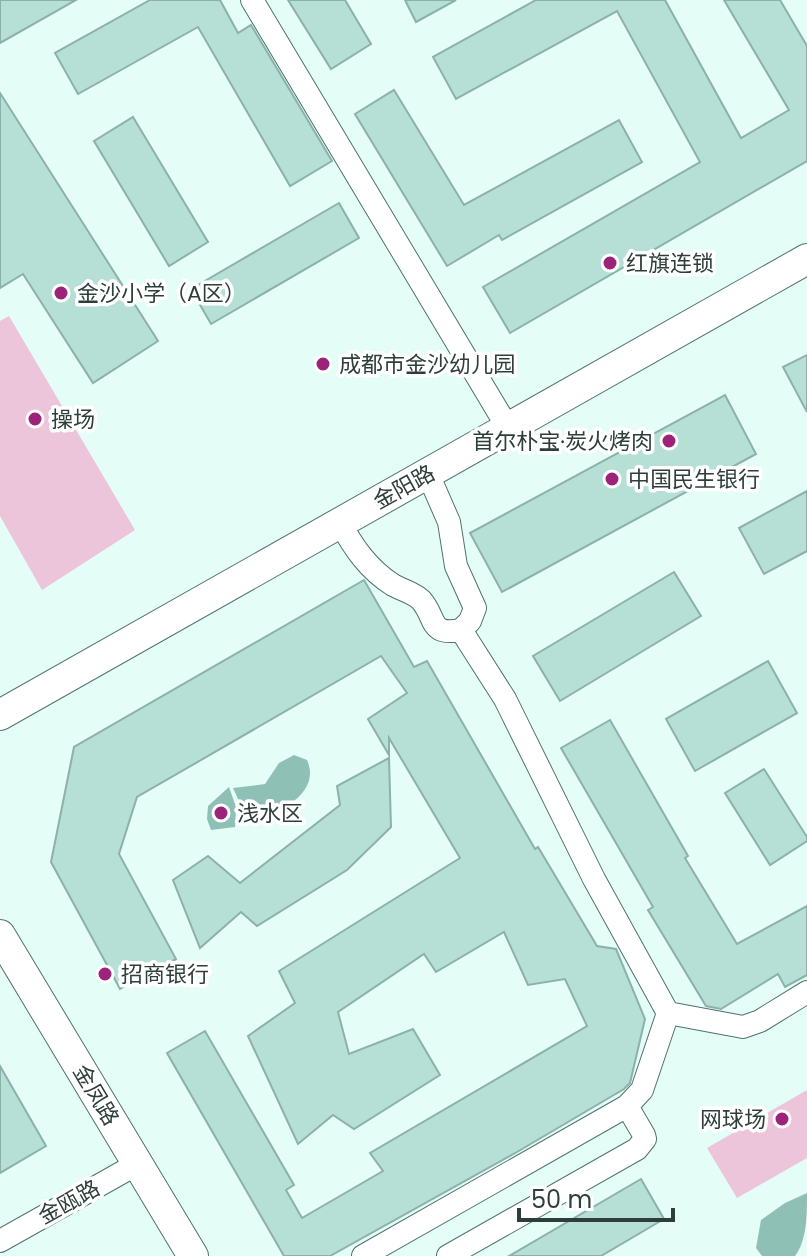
<svg xmlns="http://www.w3.org/2000/svg" width="807" height="1256" font-family="Poppins,'Noto Sans SC',sans-serif">
<style>
.green{fill:#ecc5db}
.water{fill:#8fc0b6}
.building{fill:#b6dfd6;stroke:#8bb2aa;stroke-width:2}
.lines{fill:none;stroke-linecap:round;stroke-linejoin:round}
.street-casing{stroke:#4e746c;stroke-width:24}
.secondary-casing{stroke:#4e746c;stroke-width:32}
.street{stroke:#fff;stroke-width:22}
.secondary{stroke:#fff;stroke-width:30}
.poi-dot{fill:#9d2279;stroke:#fff;stroke-width:3}
.labels{text-anchor:middle;dominant-baseline:central;stroke-width:7;stroke-linejoin:round;paint-order:stroke}
.poi-label{font-size:22px;fill:#2e3e3a;stroke:#fff;text-anchor:start}
.street-label{font-size:22px;fill:#2e3e3a;stroke:#fff}
</style>
<rect width="100%" height="100%" fill="#e5fdf7"/>
<!-- green -->
<g class="green">
<path d="M 9,316 L 135,530 L 42,590 L 0,516 L 0,321 Z"/>
<path d="M 807,1090 L 807,1158 L 737,1198 L 707,1148 Z"/>
</g>
<!-- water -->
<g class="water">
<path d="M 294,755 L 307,760 C 322,794 277,813 252,823 L 239,818 L 239,801 L 233,788 L 265,784 L 279,763 Z"/>
<path d="M 229,787 L 236,807 L 235,827 L 211,830 L 207,819 L 208,806 Z"/>
<path d="M 807,1193 C 807,1215 807,1240 795,1256 L 762,1256 L 756,1248 L 761,1220 L 785,1203 Z"/>
</g>
<!-- building -->
<g class="building">
<path d="M 0,0 L 76,0 L 0,43 Z"/>
<path d="M 150,0 L 220,0 L 238,33 L 251,25 L 332,161 L 290,186 L 198,27 L 78,94 L 55,53 Z"/>
<path d="M 288,0 L 345,0 L 371,44 L 331,69 Z"/>
<path d="M 405,0 L 456,0 L 416,22 Z"/>
<path d="M 536,0 L 665,0 L 741,138 L 789,110 L 724,0 L 780,0 L 807,46 L 807,161 L 510,333 L 483,287 L 700,162 L 617,11 L 456,99 L 433,57 Z"/>
<path d="M 394,90 L 464,205 L 619,120 L 642,162 L 502,240 L 499,235 L 447,266 L 355,114 Z"/>
<path d="M 0,93 L 158,341 L 93,383 L 23,274 L 0,288 Z"/>
<path d="M 133,117 L 208,242 L 169,266 L 94,141 Z"/>
<path d="M 339,203 L 359,238 L 211,324 L 191,289 Z"/>
<path d="M 807,355 L 807,412 L 783,367 Z"/>
<path d="M 725,395 L 756,454 L 502,592 L 470,533 Z"/>
<path d="M 807,491 L 807,551 L 764,574 L 739,528 Z"/>
<path d="M 674,572 L 701,616 L 560,701 L 533,656 Z"/>
<path d="M 364,580 L 414,667 L 427,661 L 535,849 L 538,847 L 597,946 L 616,949 L 645,1019 L 630,1083 L 624,1089 L 517,1152 L 330,1256 L 284,1256 L 167,1053 L 205,1031 L 294,1185 L 286,1190 L 302,1218 L 383,1171 L 370,1153 L 587,1026 L 565,979 L 528,985 L 504,932 L 436,972 L 424,954 L 338,1012 L 349,1054 L 413,1029 L 440,1075 L 354,1129 L 333,1115 L 298,1144 L 248,1036 L 295,1003 L 279,971 L 460,858 L 389,738 L 389,755 L 368,719 L 407,693 L 381,656 L 137,797 L 119,854 L 176,959 L 120,989 L 51,862 L 74,747 Z"/>
<path d="M 768,661 L 797,713 L 695,771 L 666,719 Z"/>
<path d="M 610,720 L 688,856 L 685,858 L 737,944 L 807,906 L 807,975 L 785,987 L 778,974 L 721,1009 L 706,1006 L 648,910 L 653,907 L 561,748 Z"/>
<path d="M 389,758 L 391,827 L 347,870 L 257,926 L 241,912 L 200,948 L 173,880 L 208,856 L 240,883 L 340,805 L 337,786 Z"/>
<path d="M 764,769 L 807,837 L 807,841 L 770,865 L 725,793 Z"/>
<path d="M 0,1066 L 46,1146 L 0,1173 Z"/>
<path d="M 641,1179 L 664,1219 L 601,1256 L 509,1256 Z"/>
</g>
<g class="lines">
<!-- street casing -->
<g class="street-casing">
<g id="street">
<path d="M 252,0 L 508,428"/>
<path d="M 428,474 L 449,522 L 456,566 L 475,608 L 470,621 L 461,630"/>
<path d="M 340,523 C 354,548 368,569 393,585 C 402,590 414,593 421,600 C 437,618 428,636 461,630 L 505,699 L 594,879 L 668,1013 L 743,1027 L 760,1021 L 807,992"/>
<path d="M 0,1241 L 137,1164"/>
<path d="M 363,1256 L 627,1106 L 642,1090 L 668,1013"/>
<path d="M 448,1256 L 637,1149 L 645,1139 L 644,1135 L 627,1106"/>
</g>
</g>
<!-- secondary casing -->
<g class="secondary-casing">
<g id="secondary">
<path d="M 0,715 L 807,259"/>
<path d="M 0,935 L 193,1256"/>
</g>
</g>
<!-- street -->
<use href="#street" class="street"/>
<!-- secondary -->
<use href="#secondary" class="secondary"/>
</g>
<!-- markers -->
<g class="poi-dot">
<circle cx="610" cy="263" r="8"/>
<circle cx="61" cy="293" r="8"/>
<circle cx="323" cy="364" r="8"/>
<circle cx="35" cy="419" r="8"/>
<circle cx="669" cy="441" r="8"/>
<circle cx="612" cy="479" r="8"/>
<circle cx="221" cy="813" r="8"/>
<circle cx="105" cy="974" r="8"/>
<circle cx="782" cy="1119" r="8"/>
</g>
<g class="labels">
<!-- poi labels -->
<g class="poi-label">
<text x="626" y="263">红旗连锁</text>
<text x="77" y="293">金沙小学（A区）</text>
<text x="339" y="364">成都市金沙幼儿园</text>
<text x="51" y="419">操场</text>
<text x="653" y="441" text-anchor="end">首尔朴宝·炭火烤肉</text>
<text x="628" y="479">中国民生银行</text>
<text x="237" y="813">浅水区</text>
<text x="121" y="974">招商银行</text>
<text x="766" y="1119" text-anchor="end">网球场</text>
</g>
<!-- street labels -->
<g class="street-label">
<text transform="translate(404 487) rotate(-29)">金阳路</text>
<text transform="translate(96 1095) rotate(59)">金凤路</text>
<text transform="translate(69 1202) rotate(-29)">金瓯路</text>
</g>
</g>
<!-- scale -->
<path d="M519 1208v12h154v-12" fill="none" stroke="#2e3e3a" stroke-width="4"/>
<text x="531" y="1208" font-size="24" fill="#2e3e3a" stroke="#ffffff" stroke-width="6" paint-order="stroke">50 m</text>
</svg>
